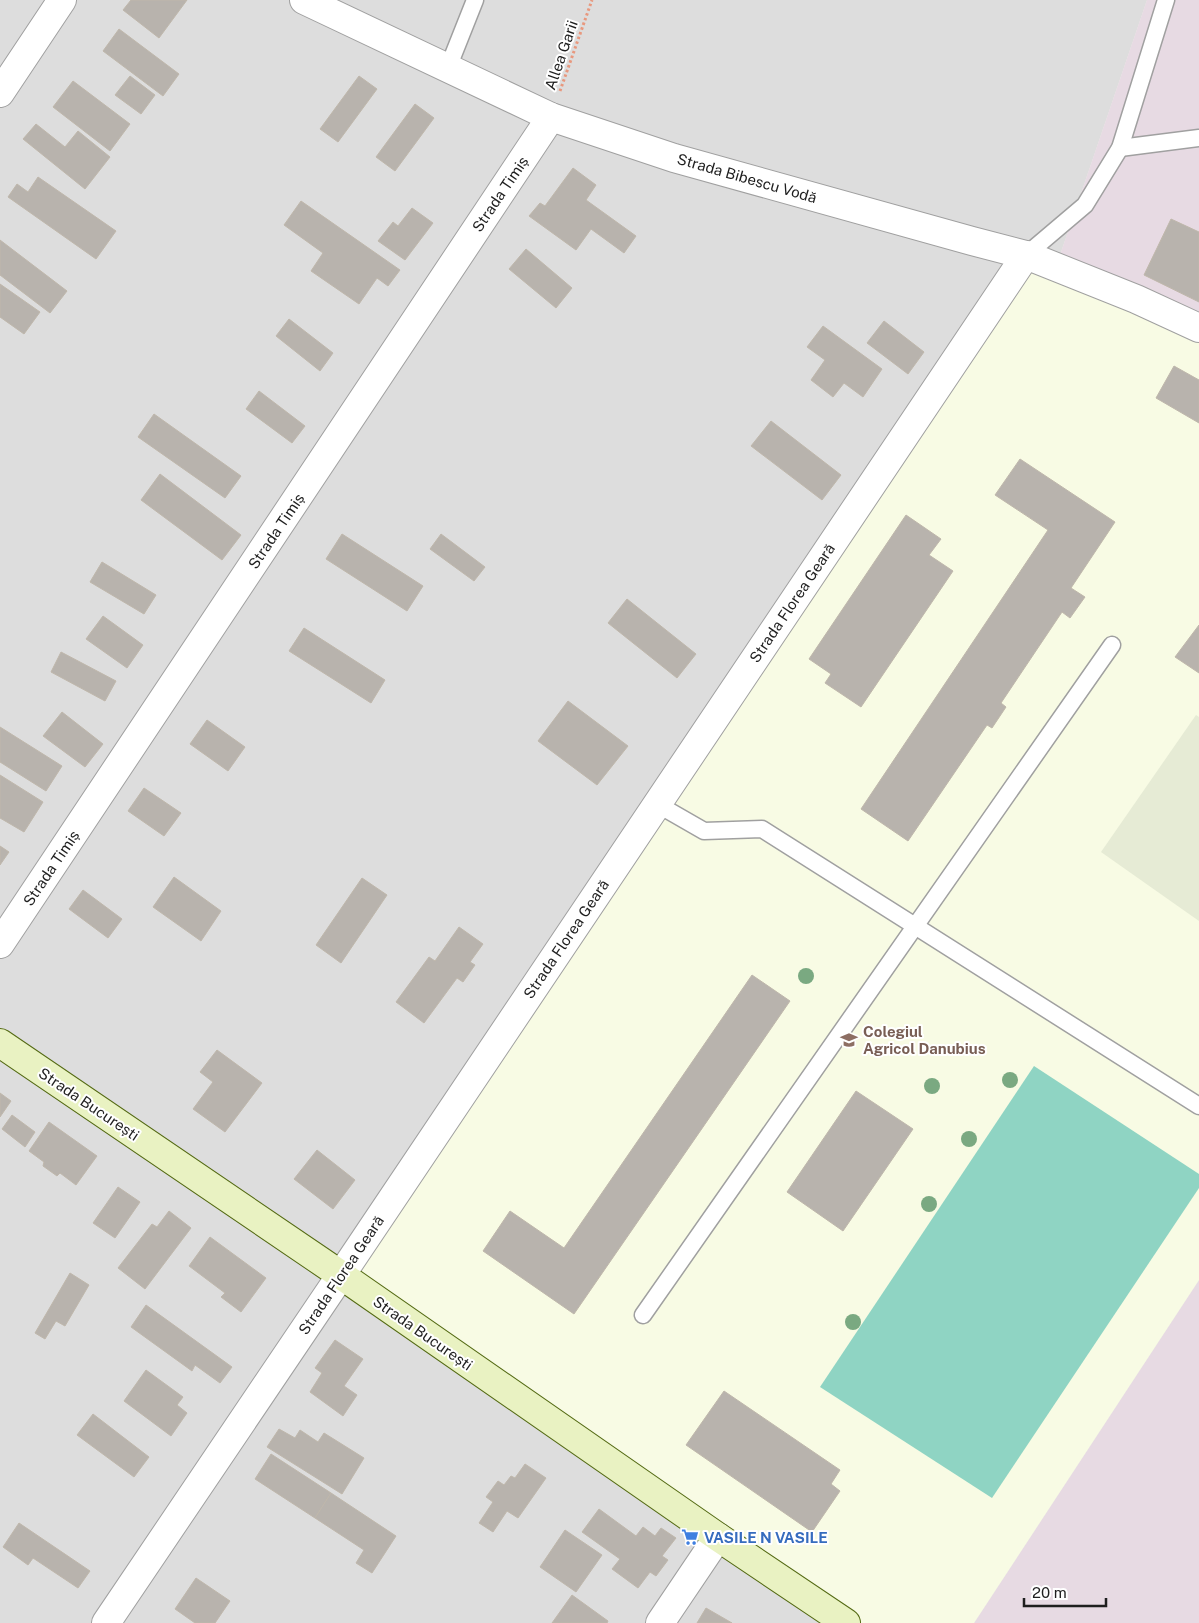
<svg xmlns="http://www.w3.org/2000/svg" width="1199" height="1623" font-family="'Public Sans',sans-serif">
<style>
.residential{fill:#ddd}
.industrial{fill:#e7dae3}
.education{fill:#f8fbe4}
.farmland{fill:#e6ebd5}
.pitch{fill:#8fd4c3}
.building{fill:#b8b3ad;stroke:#bfb7ab}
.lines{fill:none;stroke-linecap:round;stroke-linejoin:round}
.lane-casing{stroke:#a0a0a0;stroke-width:19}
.street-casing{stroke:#a0a0a0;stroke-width:30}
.secondary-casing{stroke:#546a13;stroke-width:30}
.path{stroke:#e8987e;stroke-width:3;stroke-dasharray:2.5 2.5;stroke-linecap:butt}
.lane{stroke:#fff;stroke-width:16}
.street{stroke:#fff;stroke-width:28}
.secondary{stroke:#e9f2c2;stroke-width:28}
.tree{fill:#7aa981}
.labels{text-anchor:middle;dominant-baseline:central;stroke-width:4;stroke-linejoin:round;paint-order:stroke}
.street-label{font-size:15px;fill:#1f1f1f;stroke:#fff}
.education-label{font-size:15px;font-weight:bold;fill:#785e54;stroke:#fff;text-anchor:start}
.shop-label{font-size:15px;font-weight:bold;fill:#366cbe;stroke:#fff;text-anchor:start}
</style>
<rect width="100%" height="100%" fill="#efede7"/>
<!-- residential -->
<path class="residential" d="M 0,0 L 1147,0 L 1059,258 L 1199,1280 L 974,1623 L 0,1623 Z"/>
<!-- industrial -->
<g class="industrial">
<path d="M 1147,0 L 1199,0 L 1199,319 L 1059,258 Z"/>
<path d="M 1199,1280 L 1199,1623 L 974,1623 Z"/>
</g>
<!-- education -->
<path class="education" d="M 1026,255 L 1199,328 L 1199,1280 L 974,1623 L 846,1623 L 341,1275 Z"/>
<!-- farmland -->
<path class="farmland" d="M 1196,715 L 1199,717 L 1199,921 L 1101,852 Z"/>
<!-- pitch -->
<path class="pitch" d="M 1034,1066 L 1199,1174 L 1199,1188 L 992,1498 L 820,1387 Z"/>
<!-- building -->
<g class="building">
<path d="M 131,0 L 187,0 L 159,38 L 123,10 Z"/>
<path d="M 119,29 L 179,74 L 163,96 L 103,51 Z"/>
<path d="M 130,76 L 155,95 L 141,114 L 115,95 Z"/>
<path d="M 359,76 L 377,89 L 338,142 L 320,129 Z"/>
<path d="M 73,81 L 130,124 L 110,151 L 53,107 Z"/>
<path d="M 415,104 L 434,118 L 395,171 L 376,157 Z"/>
<path d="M 36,124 L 65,147 L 78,131 L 110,157 L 85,189 L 23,139 Z"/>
<path d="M 573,168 L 596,185 L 586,200 L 636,236 L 624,253 L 591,229 L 576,250 L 529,216 L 540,203 L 545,206 Z"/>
<path d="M 38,177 L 116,231 L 96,259 L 8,197 L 17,184 L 28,192 Z"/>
<path d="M 301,201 L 400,270 L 388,286 L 377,278 L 359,304 L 311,271 L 323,253 L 284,225 Z"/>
<path d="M 412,208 L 433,223 L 405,260 L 378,241 L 393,222 L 398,226 Z"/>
<path d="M 1171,219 L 1199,232 L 1199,302 L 1144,275 Z"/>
<path d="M 0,240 L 67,291 L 50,313 L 0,275 Z"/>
<path d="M 526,249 L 572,288 L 556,308 L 509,269 Z"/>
<path d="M 0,284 L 40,312 L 24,334 L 0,317 Z"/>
<path d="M 289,319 L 333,353 L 320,371 L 276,336 Z"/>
<path d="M 884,321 L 924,352 L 908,374 L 867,343 Z"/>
<path d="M 823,326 L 882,369 L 863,397 L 844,383 L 833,397 L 811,380 L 825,360 L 807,347 Z"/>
<path d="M 1174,366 L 1199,380 L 1199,423 L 1156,398 Z"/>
<path d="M 259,391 L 305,426 L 292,443 L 246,409 Z"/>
<path d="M 154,414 L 241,476 L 225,498 L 138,437 Z"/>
<path d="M 771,421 L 841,475 L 822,500 L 751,446 Z"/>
<path d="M 1020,459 L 1115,522 L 1071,588 L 1085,597 L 1070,618 L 1062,612 L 1001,703 L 1006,707 L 992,728 L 987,725 L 908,841 L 861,809 L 1048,530 L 995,495 Z"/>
<path d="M 160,474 L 241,535 L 222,560 L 141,500 Z"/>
<path d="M 906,515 L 941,539 L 929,555 L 953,571 L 861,707 L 825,683 L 831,674 L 809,659 Z"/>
<path d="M 342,534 L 423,586 L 407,611 L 326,559 Z"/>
<path d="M 441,534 L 485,567 L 474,581 L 430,549 Z"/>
<path d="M 102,562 L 156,595 L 144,614 L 90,582 Z"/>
<path d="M 627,599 L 696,654 L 677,678 L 608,623 Z"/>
<path d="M 103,616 L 143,645 L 127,668 L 86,639 Z"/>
<path d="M 1199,625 L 1199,673 L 1175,657 Z"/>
<path d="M 304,628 L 385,680 L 371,703 L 289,651 Z"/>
<path d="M 61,652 L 116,681 L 105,701 L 51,672 Z"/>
<path d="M 568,701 L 628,746 L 597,785 L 538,741 Z"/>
<path d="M 62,712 L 103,744 L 85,767 L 43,736 Z"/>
<path d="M 207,720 L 245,747 L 228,771 L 190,744 Z"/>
<path d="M 0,727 L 62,766 L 46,791 L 0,762 Z"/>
<path d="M 0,775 L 43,802 L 24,832 L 0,818 Z"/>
<path d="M 144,788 L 181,813 L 164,836 L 128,811 Z"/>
<path d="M 0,846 L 9,852 L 0,865 Z"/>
<path d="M 174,877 L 221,911 L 201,941 L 153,907 Z"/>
<path d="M 362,878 L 387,895 L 341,963 L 316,945 Z"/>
<path d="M 83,890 L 122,919 L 108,938 L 69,909 Z"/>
<path d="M 459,927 L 483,944 L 470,962 L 475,965 L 463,982 L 457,978 L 424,1023 L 396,1002 L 429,957 L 435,961 Z"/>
<path d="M 752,975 L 790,1001 L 574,1314 L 483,1251 L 510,1211 L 564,1248 Z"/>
<path d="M 217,1050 L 262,1083 L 225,1132 L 193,1109 L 213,1082 L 200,1072 Z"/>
<path d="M 856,1091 L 913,1129 L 843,1231 L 787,1192 Z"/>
<path d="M 0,1093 L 11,1101 L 0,1117 Z"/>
<path d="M 12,1115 L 35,1132 L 25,1147 L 2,1129 Z"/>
<path d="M 49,1122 L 97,1156 L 76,1185 L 60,1173 L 57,1176 L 43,1166 L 44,1162 L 29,1151 Z"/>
<path d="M 317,1150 L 355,1180 L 333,1209 L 294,1179 Z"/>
<path d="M 118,1187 L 140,1202 L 115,1238 L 93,1223 Z"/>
<path d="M 169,1211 L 191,1228 L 145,1289 L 118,1268 L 152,1224 L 157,1227 Z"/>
<path d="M 210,1237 L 266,1278 L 241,1312 L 221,1297 L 225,1293 L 189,1266 Z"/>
<path d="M 70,1273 L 89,1285 L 65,1326 L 56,1321 L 45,1339 L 35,1333 Z"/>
<path d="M 146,1305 L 232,1367 L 220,1383 L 195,1365 L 192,1371 L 131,1327 Z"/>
<path d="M 335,1340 L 363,1359 L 344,1386 L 357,1395 L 343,1416 L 310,1392 L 322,1373 L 315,1368 Z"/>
<path d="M 146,1370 L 183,1397 L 177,1405 L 187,1413 L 171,1436 L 124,1401 Z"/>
<path d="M 724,1391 L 840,1470 L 831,1484 L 840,1491 L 812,1532 L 686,1445 Z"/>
<path d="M 93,1414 L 149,1457 L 134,1477 L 77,1435 Z"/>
<path d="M 279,1429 L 295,1438 L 300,1430 L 318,1442 L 324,1433 L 364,1458 L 342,1494 L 267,1447 Z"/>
<path d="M 271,1454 L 331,1493 L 315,1518 L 255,1479 Z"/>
<path d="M 525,1464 L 546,1478 L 518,1518 L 507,1511 L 493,1532 L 479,1523 L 493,1502 L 486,1497 L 498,1481 L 504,1485 L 511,1476 L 515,1478 Z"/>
<path d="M 331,1493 L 396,1536 L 372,1573 L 356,1563 L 364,1550 L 315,1518 Z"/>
<path d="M 599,1509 L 636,1536 L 643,1527 L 655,1536 L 661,1528 L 676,1538 L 662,1556 L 668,1560 L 656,1576 L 650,1572 L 638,1588 L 612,1569 L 620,1559 L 582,1532 Z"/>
<path d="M 19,1523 L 90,1571 L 78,1588 L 33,1558 L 28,1565 L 3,1547 Z"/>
<path d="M 565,1530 L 602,1555 L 576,1592 L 540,1567 Z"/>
<path d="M 196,1578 L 230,1601 L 215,1623 L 195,1623 L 175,1609 Z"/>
<path d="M 572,1595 L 608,1621 L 607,1623 L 552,1623 Z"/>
<path d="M 706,1608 L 732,1623 L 697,1623 Z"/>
</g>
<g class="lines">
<!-- lane casing -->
<g class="lane-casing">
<g id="lane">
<path d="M 448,68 L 475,0"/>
<path d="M 1120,148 L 1199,138"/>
<path d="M 1026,255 L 1085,205 L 1120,148 L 1166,0"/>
<path d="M 657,804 L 704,831 L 762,829 L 1199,1106"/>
<path d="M 643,1315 L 1112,645"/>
</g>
</g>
<!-- street casing -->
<g class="street-casing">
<g id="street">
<path d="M 304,0 L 551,117 L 674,158 L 972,241 L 1026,255 L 1136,299 L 1199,328"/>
<path d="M 0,93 L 62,0"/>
<path d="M 0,944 L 551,117"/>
<path d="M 106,1623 L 341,1275 L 1026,255"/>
<path d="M 660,1623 L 718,1537"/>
</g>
</g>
<!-- secondary casing -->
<g class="secondary-casing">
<path id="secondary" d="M 0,1043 L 341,1275 L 718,1537 L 846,1623"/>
</g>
<!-- path -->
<path class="path" d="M 560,91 L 592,0"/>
<!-- lane -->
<use href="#lane" class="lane"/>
<!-- street -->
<use href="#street" class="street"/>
<!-- secondary -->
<use href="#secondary" class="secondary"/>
</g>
<!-- trees -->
<g class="tree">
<circle cx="806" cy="976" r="8"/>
<circle cx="1010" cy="1080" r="8"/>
<circle cx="932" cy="1086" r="8"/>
<circle cx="969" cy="1139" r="8"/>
<circle cx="929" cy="1204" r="8"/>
<circle cx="853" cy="1322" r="8"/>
</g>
<!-- icons -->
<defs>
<g id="university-bare" transform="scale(1.35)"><path d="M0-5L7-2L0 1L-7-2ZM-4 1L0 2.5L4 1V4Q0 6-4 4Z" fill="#8d6e63" stroke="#fff" stroke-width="2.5" paint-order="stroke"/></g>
<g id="supermarket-bare" transform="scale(1.35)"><path d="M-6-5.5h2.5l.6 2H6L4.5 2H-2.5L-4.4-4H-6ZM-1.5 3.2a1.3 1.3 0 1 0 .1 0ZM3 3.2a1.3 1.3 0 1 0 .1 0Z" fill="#3f7fe0" stroke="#fff" stroke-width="2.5" paint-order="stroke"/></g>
</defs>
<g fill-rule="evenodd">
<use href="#university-bare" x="849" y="1040"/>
<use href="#supermarket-bare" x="690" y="1537"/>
</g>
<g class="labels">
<!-- street labels -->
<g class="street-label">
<text transform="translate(561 55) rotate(-71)">Allea Garii</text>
<text transform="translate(747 178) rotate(16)">Strada Bibescu Vodă</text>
<text transform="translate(500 194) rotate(-56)">Strada Timiș</text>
<text transform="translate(276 531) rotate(-56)">Strada Timiș</text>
<text transform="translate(792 603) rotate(-56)">Strada Florea Geară</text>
<text transform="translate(51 868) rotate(-56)">Strada Timiș</text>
<text transform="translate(566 939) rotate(-56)">Strada Florea Geară</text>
<text transform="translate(89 1104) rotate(34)">Strada București</text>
<text transform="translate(341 1275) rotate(-56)">Strada Florea Geară</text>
<text transform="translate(423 1333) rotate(35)">Strada București</text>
</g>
<!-- education labels -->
<g class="education-label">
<text x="863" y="1031">Colegiul<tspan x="863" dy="17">Agricol Danubius</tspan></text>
</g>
<!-- shop labels -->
<g class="shop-label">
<text x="704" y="1537">VASILE N VASILE</text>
</g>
</g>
<!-- scale -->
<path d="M1024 1598v8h82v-8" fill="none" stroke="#1f1f1f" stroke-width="2.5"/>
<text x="1032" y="1598" font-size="15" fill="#1f1f1f" stroke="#ffffff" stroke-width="4" paint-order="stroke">20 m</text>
</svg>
